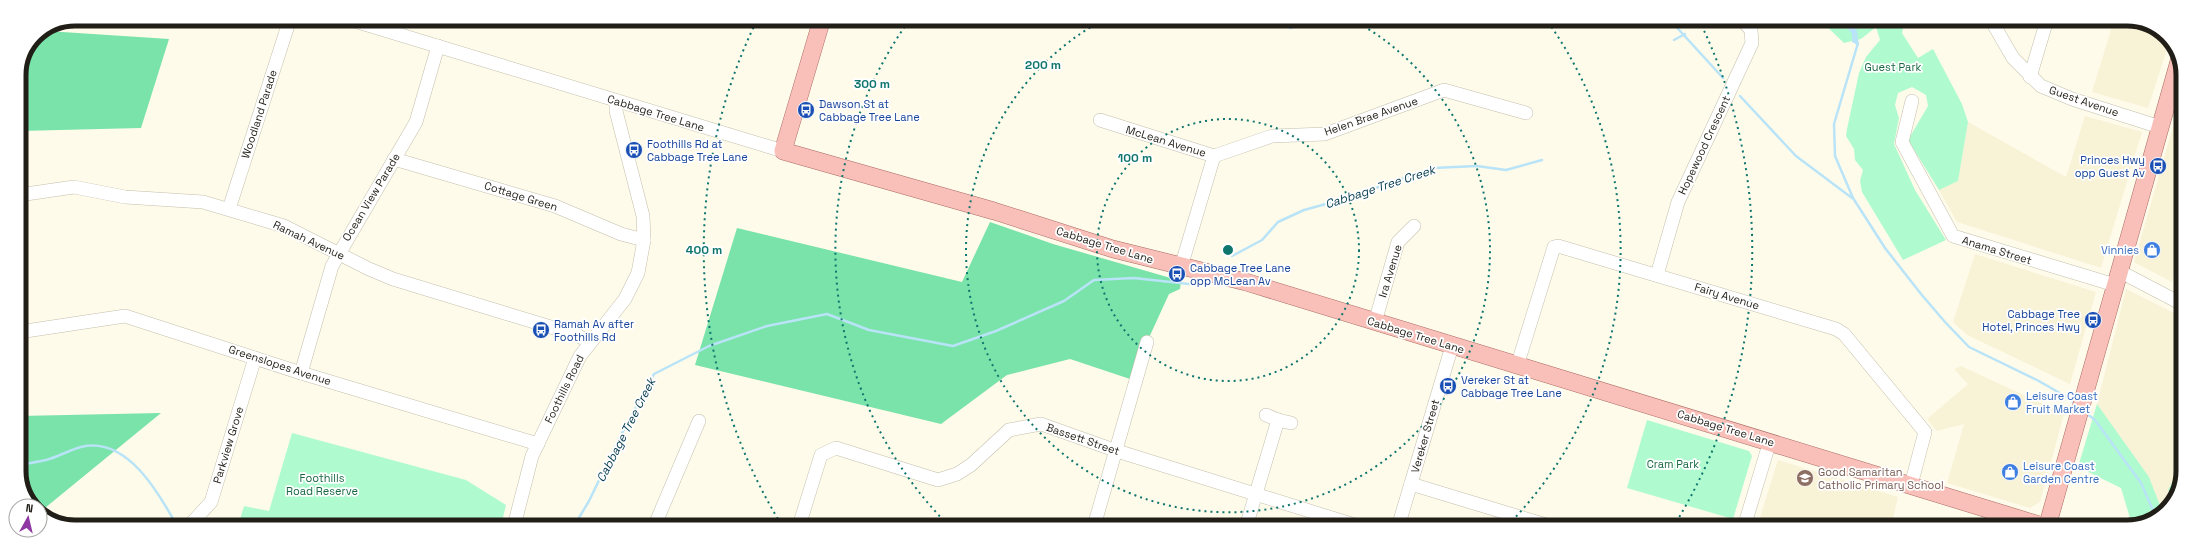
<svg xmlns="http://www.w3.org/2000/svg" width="2202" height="546" font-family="'Space Grotesk',sans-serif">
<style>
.built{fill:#f8f2d6}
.green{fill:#affbcf}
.forest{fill:#79e3aa}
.water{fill:#b9e3f7}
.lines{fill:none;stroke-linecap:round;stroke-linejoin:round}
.stream{stroke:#b9e3f7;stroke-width:2.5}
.minor-casing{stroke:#c4bfac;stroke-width:14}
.major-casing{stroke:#aa6b62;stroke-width:18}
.minor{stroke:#fff;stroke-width:13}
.major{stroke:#f9bfb9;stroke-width:17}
.ring{fill:none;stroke:#0f766e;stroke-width:2;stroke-dasharray:2 4}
.labels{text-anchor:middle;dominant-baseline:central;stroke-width:3.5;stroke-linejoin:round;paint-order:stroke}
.park-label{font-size:11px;fill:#196843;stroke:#fff}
.street-label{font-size:11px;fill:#201e17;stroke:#fff}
.transit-label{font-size:11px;fill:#164399;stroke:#fff;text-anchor:start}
.shop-label{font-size:11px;fill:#366cbe;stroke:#fff;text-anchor:start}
.education-label{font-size:11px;fill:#785e54;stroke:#fff;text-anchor:start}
.water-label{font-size:12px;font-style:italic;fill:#00394d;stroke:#fff}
.rim{fill:none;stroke:#201e17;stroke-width:5}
.centre{fill:#0f766e;stroke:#fff;stroke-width:2}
.ring-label{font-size:12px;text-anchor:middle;font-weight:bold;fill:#0f766e;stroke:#fff;stroke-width:3.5;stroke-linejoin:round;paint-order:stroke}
</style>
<rect width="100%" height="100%" fill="#fefbeb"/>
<!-- built -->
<g class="built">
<path d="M 2114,20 L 2138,20 L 2170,40 L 2148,108 L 2092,92 Z"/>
<path d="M 2183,92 L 2182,244 L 2172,282 L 2134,262 Z"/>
<path d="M 2085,116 L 2142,132 L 2101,268 L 1957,222 L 1939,190 L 1958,181 L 1968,122 L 2066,177 Z"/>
<path d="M 1975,254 L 2096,292 L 2070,384 L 1967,335 L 1953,322 Z"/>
<path d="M 2126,289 L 2182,317 L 2182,482 L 2163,513 L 2149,477 L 2097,404 Z"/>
<path d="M 1961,366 L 2064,414 L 2040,502 L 2030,508 L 1947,483 L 1964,424 L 1937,431 L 1927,419 L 1968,384 L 1954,369 Z"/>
<path d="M 1778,460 L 1898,497 L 1891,527 L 1757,527 Z"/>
</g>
<!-- green -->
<g class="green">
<path d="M 1820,20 L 1905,20 L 1902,33 L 1918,58 L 1933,49 L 1962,104 L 1968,122 L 1958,181 L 1939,190 L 1908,140 L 1928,106 L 1926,95 L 1912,87 L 1898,93 L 1895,105 L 1899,118 L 1894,144 L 1915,190 L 1946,240 L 1903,260 L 1862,192 L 1860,181 L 1863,170 L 1855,160 L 1854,149 L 1846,136 L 1847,129 L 1859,73 L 1866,57 L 1880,40 L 1876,27 L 1861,39 L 1844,43 Z"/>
<path d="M 2097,404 L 2149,477 L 2163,513 L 2161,515 L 2132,525 L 2121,488 L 2078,467 Z"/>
<path d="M 1647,420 L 1749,451 L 1752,456 L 1733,519 L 1627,488 Z"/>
<path d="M 292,433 L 466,480 L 506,505 L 501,526 L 238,526 L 244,506 L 269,511 Z"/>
<path d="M 2182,465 L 2182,482 L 2174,494 L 2168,490 Z"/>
</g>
<!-- forest -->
<g class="forest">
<path d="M 47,31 L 169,39 L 141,128 L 19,131 L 19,75 L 36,35 Z"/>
<path d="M 990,222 L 1053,244 L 1181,281 L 1180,289 L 1169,294 L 1147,342 L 1136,381 L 1070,359 L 1007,375 L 941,424 L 695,365 L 737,228 L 962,282 Z"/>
<path d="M 161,413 L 40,512 L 40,506 L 32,506 L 19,478 L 19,416 Z"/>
</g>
<!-- water -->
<path class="water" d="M 1841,20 L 1851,20 L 1857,31 L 1859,46 L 1852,42 L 1852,34 Z"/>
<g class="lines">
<!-- stream -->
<g class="stream">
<path d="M 1670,20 L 1723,78"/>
<path d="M 1290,28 L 1318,20"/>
<path d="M 1674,40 L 1685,34"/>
<path d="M 1858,43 L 1834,124 L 1835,156 L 1853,198 L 1885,248 L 1921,294 L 1945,322 L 1969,347 L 2037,380 L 2065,396 L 2076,404"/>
<path d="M 1740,96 L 1796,156 L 1852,198"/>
<path d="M 1232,256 L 1262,240 L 1278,222 L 1304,210 L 1344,199 L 1433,168 L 1477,166 L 1506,170 L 1542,160"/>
<path d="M 2086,413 L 2095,420 L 2141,483 L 2156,517"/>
<path d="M 19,465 C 28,463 38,462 46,460 C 58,457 69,450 81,447 C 127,436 159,493 177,526"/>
<path d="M 405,526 L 409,526"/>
<path d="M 574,526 L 589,501 L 621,435 L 654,374 L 709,346 L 767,326 L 827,314 L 869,330 L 953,346 L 996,331 L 1064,301 L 1094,280 L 1134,278 L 1198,285"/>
</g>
<!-- minor casing -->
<g class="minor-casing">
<g id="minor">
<path d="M 348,19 L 783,151"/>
<path d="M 1991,20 L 2013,58 L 2041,86 L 2072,99 L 2160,127"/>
<path d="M 2030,77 L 2047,20"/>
<path d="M 1912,101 L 1902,142 L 1953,236 L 2115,285"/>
<path d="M 1100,120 L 1214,156 L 1181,267"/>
<path d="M 1214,156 L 1272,136 L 1325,134 L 1444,90 L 1526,113"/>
<path d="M 394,159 L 555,206 L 621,234 L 644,240"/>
<path d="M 19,195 L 74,187 L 125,197 L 203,202 L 284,226 L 369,269 L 393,279 L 577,335 L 589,342"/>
<path d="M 229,209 L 290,19"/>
<path d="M 2119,271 L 2182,304"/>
<path d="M 1657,275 L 1678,202 L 1752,43 L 1751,30 L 1742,20"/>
<path d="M 1375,322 L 1398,242 L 1414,226"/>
<path d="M 19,332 L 125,316 L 301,373 L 538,444"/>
<path d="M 1517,366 L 1554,247 L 1558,246 L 1836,329 L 1844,334 L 1925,432 L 1911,485"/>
<path d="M 301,373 L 332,266 L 416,122 L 438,46"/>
<path d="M 1266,415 L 1278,420"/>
<path d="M 1411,484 L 1553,527"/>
<path d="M 189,526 L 211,502 L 255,358"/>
<path d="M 514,526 L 532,456 L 580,356 L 625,299 L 638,273 L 644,240 L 643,216 L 616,111 L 616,101"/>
<path d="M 659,526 L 657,520 L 699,421"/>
<path d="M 799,526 L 821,455 L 836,448 L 938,480 L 957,474 L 971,465 L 1009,430 L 1041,424 L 1117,451 L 1361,527"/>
<path d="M 1094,526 L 1147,342"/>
<path d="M 1246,527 L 1278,420 L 1291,423"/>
<path d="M 1398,527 L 1452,346"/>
<path d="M 1744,527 L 1770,441"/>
</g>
</g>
<!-- major casing -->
<g class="major-casing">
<g id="major">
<path d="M 822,19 L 783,151 L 994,211 L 1113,249 L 1246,282 L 2046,527"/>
<path d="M 2047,527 L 2179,61"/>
</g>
</g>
<!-- minor -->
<use href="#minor" class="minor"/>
<!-- major -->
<use href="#major" class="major"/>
</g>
<!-- distance rings -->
<g class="ring">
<circle cx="1228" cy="250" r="131"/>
<path d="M1353 20A262 262 0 1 1 1103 20"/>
<path d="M948 525A393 393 0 0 1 908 22M1548 22A393 393 0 0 1 1508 525"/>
<path d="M781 524A524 524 0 0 1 757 20M1699 20A524 524 0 0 1 1675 524"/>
</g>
<!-- icons -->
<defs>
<g id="bus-disc" transform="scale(0.9)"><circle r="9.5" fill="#1a4fb4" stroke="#fff"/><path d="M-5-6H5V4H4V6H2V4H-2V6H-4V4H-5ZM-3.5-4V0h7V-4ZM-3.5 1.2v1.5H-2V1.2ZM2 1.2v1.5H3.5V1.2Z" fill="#fff"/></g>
<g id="shop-disc" transform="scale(0.9)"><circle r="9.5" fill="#3f7fe0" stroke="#fff"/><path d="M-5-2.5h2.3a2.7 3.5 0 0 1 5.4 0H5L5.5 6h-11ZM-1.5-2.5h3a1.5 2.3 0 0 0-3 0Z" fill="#fff"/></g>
<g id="school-disc" transform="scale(0.9)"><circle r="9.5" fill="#8d6e63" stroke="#fff"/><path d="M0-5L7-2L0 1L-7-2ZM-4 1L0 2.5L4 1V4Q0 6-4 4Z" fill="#fff"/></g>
</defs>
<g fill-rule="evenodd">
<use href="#bus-disc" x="806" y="110"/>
<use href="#bus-disc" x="634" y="150"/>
<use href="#bus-disc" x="2158" y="166"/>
<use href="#shop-disc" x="2152" y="250"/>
<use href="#bus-disc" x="1177" y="274"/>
<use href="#bus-disc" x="2093" y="320"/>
<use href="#bus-disc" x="541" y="330"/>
<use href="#bus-disc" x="1448" y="386"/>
<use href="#shop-disc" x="2013" y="402"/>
<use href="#shop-disc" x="2010" y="472"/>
<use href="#school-disc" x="1805" y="478"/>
</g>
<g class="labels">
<!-- park labels -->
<g class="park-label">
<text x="1893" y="67">Guest Park</text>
<text x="1673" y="464">Cram Park</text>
<text x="322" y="478">Foothills<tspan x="322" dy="13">Road Reserve</tspan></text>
</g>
<!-- street labels -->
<g class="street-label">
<text transform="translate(2084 101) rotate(19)">Guest Avenue</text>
<text transform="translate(656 113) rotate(17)">Cabbage Tree Lane</text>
<text transform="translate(259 114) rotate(-72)">Woodland Parade</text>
<text transform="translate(1371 116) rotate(-19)">Helen Brae Avenue</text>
<text transform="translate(1166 141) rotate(17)">McLean Avenue</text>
<text transform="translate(1704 145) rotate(-65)">Hopewood Crescent</text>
<text transform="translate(521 196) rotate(17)">Cottage Green</text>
<text transform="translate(371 197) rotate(-59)">Ocean View Parade</text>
<text transform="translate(309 240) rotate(25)">Ramah Avenue</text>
<text transform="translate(1105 245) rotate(17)">Cabbage Tree Lane</text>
<text transform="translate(1997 250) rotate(17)">Anama Street</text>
<text transform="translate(1390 271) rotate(-73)">Ira Avenue</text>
<text transform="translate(1727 296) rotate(17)">Fairy Avenue</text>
<text transform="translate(1416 335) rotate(17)">Cabbage Tree Lane</text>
<text transform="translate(280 365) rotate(18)">Greenslopes Avenue</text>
<text transform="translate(564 389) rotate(-64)">Foothills Road</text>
<text transform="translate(1726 428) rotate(17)">Cabbage Tree Lane</text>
<text transform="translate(1425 436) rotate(-74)">Vereker Street</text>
<text transform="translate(1083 439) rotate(19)">Bassett Street</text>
<text transform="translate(228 445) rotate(-73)">Parkview Grove</text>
</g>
<!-- transit labels -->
<g class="transit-label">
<text x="819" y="104">Dawson St at<tspan x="819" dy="13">Cabbage Tree Lane</tspan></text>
<text x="647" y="144">Foothills Rd at<tspan x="647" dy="13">Cabbage Tree Lane</tspan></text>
<text x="2145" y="160" text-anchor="end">Princes Hwy<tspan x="2145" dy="13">opp Guest Av</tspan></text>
<text x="1190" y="268">Cabbage Tree Lane<tspan x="1190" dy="13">opp McLean Av</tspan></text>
<text x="2080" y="314" text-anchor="end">Cabbage Tree<tspan x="2080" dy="13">Hotel, Princes Hwy</tspan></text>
<text x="554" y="324">Ramah Av after<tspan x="554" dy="13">Foothills Rd</tspan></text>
<text x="1461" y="380">Vereker St at<tspan x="1461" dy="13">Cabbage Tree Lane</tspan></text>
</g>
<!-- shop labels -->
<g class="shop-label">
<text x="2139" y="250" text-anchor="end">Vinnies</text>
<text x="2026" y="396">Leisure Coast<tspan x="2026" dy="13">Fruit Market</tspan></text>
<text x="2023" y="466">Leisure Coast<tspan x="2023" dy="13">Garden Centre</tspan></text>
</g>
<!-- education labels -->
<g class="education-label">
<text x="1818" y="472">Good Samaritan<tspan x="1818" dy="13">Catholic Primary School</tspan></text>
</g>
<!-- water labels -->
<g class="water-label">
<text transform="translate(1380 187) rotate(-18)">Cabbage Tree Creek</text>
<text transform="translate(626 430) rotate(-63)">Cabbage Tree Creek</text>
</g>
</g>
<!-- crop -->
<path d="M0 0H2202V546H0ZM75 26H2127A49 49 0 0 1 2176 75V471A49 49 0 0 1 2127 520H75A49 49 0 0 1 26 471V75A49 49 0 0 1 75 26Z" fill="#fff" fill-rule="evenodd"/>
<path class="rim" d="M75 26H2127A49 49 0 0 1 2176 75V471A49 49 0 0 1 2127 520H75A49 49 0 0 1 26 471V75A49 49 0 0 1 75 26Z"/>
<circle cx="1228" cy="250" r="6" class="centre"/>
<g class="ring-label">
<text x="1043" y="69">200 m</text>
<text x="872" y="88">300 m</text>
<text x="1135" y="162">100 m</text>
<text x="704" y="254">400 m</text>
</g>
<!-- north arrow -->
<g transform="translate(28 518) rotate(8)"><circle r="19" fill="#ffffff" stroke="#a6a5a2"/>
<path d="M0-3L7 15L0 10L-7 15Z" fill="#8e37a3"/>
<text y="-6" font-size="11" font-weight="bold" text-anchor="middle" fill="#201e17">N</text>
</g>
</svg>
